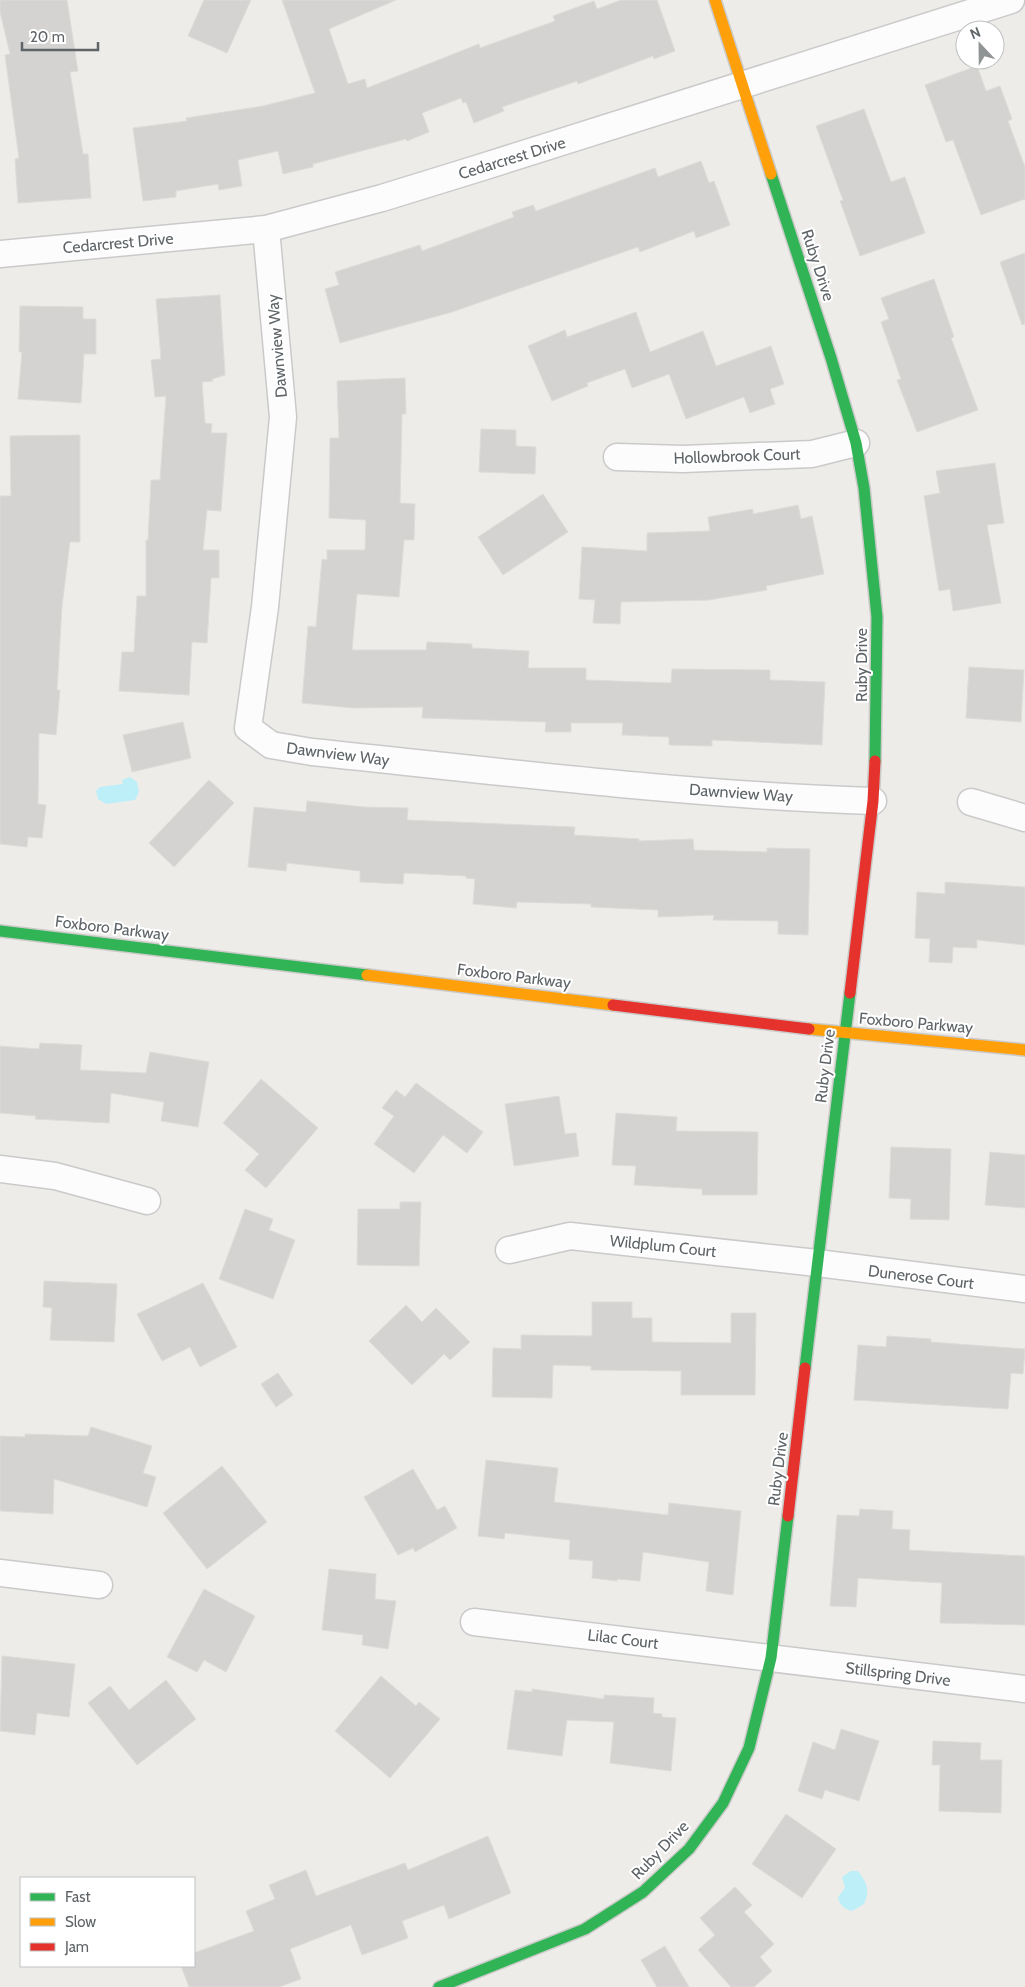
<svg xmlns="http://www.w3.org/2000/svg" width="1025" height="1987" font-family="Cabin,sans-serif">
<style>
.water{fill:#bdeff8}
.building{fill:#d5d3d2;stroke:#dedbd8}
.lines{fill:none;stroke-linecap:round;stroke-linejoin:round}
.street-casing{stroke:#cacaca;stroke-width:29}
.fast-casing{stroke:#cacac9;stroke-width:14}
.slow-casing{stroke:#cacac9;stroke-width:14}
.jam-casing{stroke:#cacac9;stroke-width:14}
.street{stroke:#fcfcfc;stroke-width:26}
.fast{stroke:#30b455;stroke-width:11}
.slow{stroke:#ff9f0a;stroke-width:11}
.jam{stroke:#e5322d;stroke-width:11}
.labels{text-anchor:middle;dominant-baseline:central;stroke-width:4;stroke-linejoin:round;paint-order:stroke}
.street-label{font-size:16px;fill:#5e6467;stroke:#fff}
</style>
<rect width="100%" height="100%" fill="#eeece9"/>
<!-- water -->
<g class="water">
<path d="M 130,777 L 137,782 L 139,792 L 135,800 L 106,804 L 98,799 L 96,791 L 100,787 L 123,784 L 122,780 Z"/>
<path d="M 851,1871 L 858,1871 C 866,1882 871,1889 864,1904 L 852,1911 C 845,1910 838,1903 838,1897 L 845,1888 L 842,1877 Z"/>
</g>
<!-- building -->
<g class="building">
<path d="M 0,0 L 67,0 L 78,71 L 70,72 L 83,154 L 88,154 L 91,198 L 18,203 L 15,159 L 19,158 L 5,55 L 10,54 L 0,12 Z"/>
<path d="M 204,0 L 251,0 L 227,53 L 188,36 Z"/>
<path d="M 282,0 L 396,0 L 329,29 L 348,84 L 365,79 L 367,88 L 479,44 L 480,48 L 555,21 L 553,16 L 594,1 L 597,9 L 621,0 L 657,0 L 675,51 L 654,59 L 653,56 L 578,84 L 577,81 L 502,107 L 504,111 L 474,123 L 466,102 L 463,103 L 461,98 L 422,113 L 429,132 L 407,141 L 406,139 L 313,164 L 313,167 L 283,174 L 278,151 L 238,160 L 242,186 L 219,190 L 218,184 L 176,191 L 176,197 L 143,201 L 133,128 L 187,121 L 186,118 L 263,106 L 315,93 Z"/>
<path d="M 977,66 L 986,91 L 1000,86 L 1012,119 L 1008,121 L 1025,167 L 1025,199 L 981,215 L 953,140 L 946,142 L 925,85 Z"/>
<path d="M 864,109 L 891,182 L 905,177 L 925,233 L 860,256 L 840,201 L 843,200 L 816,126 Z"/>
<path d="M 701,161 L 709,183 L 714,181 L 730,225 L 696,238 L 694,231 L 640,252 L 638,247 L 452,312 L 340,343 L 325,289 L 339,285 L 335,272 L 420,245 L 422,251 L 514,217 L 512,212 L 533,205 L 536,211 L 655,168 L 658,177 Z"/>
<path d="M 1025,253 L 1025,324 L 1022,325 L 1000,262 Z"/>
<path d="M 934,279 L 954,337 L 951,338 L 978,410 L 917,432 L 897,380 L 901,379 L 881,322 L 889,319 L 881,298 Z"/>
<path d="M 220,295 L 225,375 L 212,379 L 213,381 L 202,382 L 205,423 L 212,424 L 211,433 L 227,433 L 221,511 L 207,510 L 203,550 L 219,550 L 219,578 L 211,578 L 207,643 L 192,642 L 189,695 L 119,691 L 122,652 L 134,652 L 137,596 L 146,596 L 146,540 L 148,540 L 151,480 L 160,480 L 166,396 L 155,397 L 151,360 L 161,359 L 156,299 Z"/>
<path d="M 20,306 L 83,307 L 83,319 L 96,319 L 96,354 L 84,354 L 81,403 L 18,399 L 22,352 L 19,352 Z"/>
<path d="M 636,312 L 650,352 L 703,331 L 716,366 L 771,346 L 784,384 L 770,389 L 775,404 L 750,413 L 744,397 L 686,419 L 669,374 L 632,388 L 625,369 L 587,383 L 588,386 L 552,401 L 528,346 L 565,330 L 567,337 Z"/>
<path d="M 405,378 L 406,414 L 402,414 L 400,503 L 415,504 L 414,540 L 404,540 L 399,597 L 357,594 L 352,650 L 426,650 L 427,642 L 472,644 L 472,648 L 529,651 L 528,668 L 586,668 L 586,680 L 671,683 L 672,669 L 770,670 L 770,680 L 825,682 L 822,745 L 712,740 L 712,746 L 669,745 L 669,737 L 622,735 L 623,723 L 571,723 L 571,732 L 545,732 L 546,722 L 422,718 L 423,707 L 354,708 L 302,703 L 308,626 L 316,627 L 322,559 L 327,560 L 327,550 L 365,550 L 366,520 L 329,518 L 330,438 L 339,438 L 337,381 Z"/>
<path d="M 481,429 L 516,430 L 516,446 L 536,447 L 535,474 L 479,472 Z"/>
<path d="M 80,435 L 80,542 L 70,542 L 62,606 L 57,690 L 60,690 L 56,735 L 39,733 L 38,804 L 46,805 L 42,838 L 28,837 L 27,847 L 0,844 L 0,496 L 11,496 L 10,436 Z"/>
<path d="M 995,463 L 1004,523 L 987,525 L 1001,603 L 953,611 L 950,589 L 939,591 L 924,496 L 940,493 L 936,471 Z"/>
<path d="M 543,494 L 568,532 L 503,575 L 478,537 Z"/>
<path d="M 798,505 L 801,519 L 812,516 L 824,574 L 766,586 L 767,590 L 709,600 L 621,602 L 620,624 L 593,623 L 595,600 L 579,599 L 582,547 L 647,551 L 647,533 L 710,531 L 708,517 L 753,509 L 753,514 Z"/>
<path d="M 969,667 L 1024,670 L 1021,722 L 966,718 Z"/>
<path d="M 183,722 L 191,758 L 132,772 L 123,735 Z"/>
<path d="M 209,780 L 234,803 L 174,867 L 149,843 Z"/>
<path d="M 307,801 L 364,807 L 408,808 L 407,820 L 575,827 L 574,835 L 639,839 L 639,841 L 693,839 L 694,850 L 767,852 L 767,848 L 810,849 L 808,935 L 778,934 L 778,921 L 713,920 L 714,915 L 658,917 L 658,910 L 591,907 L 591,904 L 517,902 L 516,908 L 473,904 L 475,879 L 466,878 L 466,876 L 404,873 L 403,884 L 360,882 L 360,871 L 287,863 L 286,871 L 248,867 L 254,807 L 306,812 Z"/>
<path d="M 945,882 L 1025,887 L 1025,945 L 977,940 L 977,948 L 953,947 L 952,963 L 929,962 L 930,939 L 915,938 L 917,892 L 945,894 Z"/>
<path d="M 40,1043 L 82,1045 L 80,1070 L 146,1073 L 150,1052 L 209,1062 L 198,1127 L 161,1121 L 164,1102 L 111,1093 L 109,1123 L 35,1119 L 36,1116 L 0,1113 L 0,1046 L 39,1049 Z"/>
<path d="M 261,1079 L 318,1128 L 266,1188 L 245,1170 L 259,1154 L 223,1123 Z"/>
<path d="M 416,1083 L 483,1132 L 467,1153 L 443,1135 L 414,1173 L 374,1144 L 394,1116 L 382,1108 L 396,1090 L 405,1097 Z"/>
<path d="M 559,1096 L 565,1134 L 576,1133 L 579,1156 L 514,1166 L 505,1104 Z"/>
<path d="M 616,1113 L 677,1117 L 676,1131 L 758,1132 L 757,1195 L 702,1195 L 702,1189 L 634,1185 L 636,1166 L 612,1165 Z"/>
<path d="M 891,1147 L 951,1149 L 949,1220 L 910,1219 L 911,1199 L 889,1198 Z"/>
<path d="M 990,1152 L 1025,1155 L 1025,1208 L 985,1205 Z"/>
<path d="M 400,1202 L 421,1202 L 419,1266 L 357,1265 L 358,1209 L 400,1209 Z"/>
<path d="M 245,1209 L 273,1219 L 269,1230 L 295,1240 L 273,1299 L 219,1279 Z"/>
<path d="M 44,1281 L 117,1284 L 114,1342 L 50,1340 L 52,1308 L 43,1307 Z"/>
<path d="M 203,1283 L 237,1347 L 200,1367 L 190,1347 L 162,1361 L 137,1314 Z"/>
<path d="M 592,1302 L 632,1302 L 632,1318 L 652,1318 L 652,1342 L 731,1343 L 731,1313 L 756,1313 L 755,1395 L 681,1395 L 681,1371 L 591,1370 L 591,1366 L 553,1365 L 552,1398 L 492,1397 L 493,1348 L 521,1349 L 521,1335 L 592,1336 Z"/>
<path d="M 406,1305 L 422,1322 L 436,1308 L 470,1342 L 450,1360 L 444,1354 L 412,1385 L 369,1341 Z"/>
<path d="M 887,1336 L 931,1339 L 931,1342 L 1025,1349 L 1023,1374 L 1011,1373 L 1008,1409 L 854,1400 L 858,1345 L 886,1347 Z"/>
<path d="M 278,1373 L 293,1395 L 276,1407 L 261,1384 Z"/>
<path d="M 91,1427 L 152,1446 L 143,1473 L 156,1477 L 147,1507 L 54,1479 L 53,1514 L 0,1511 L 0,1436 L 25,1437 L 25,1434 L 88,1436 Z"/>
<path d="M 486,1460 L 558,1468 L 554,1502 L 668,1515 L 669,1503 L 741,1511 L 733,1595 L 706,1591 L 709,1562 L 643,1552 L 640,1581 L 617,1579 L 617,1581 L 592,1578 L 593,1561 L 569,1559 L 570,1540 L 505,1533 L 504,1539 L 478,1536 Z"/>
<path d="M 222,1466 L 267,1522 L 207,1569 L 163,1513 Z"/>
<path d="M 413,1469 L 437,1510 L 445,1506 L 457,1528 L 415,1552 L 413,1548 L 398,1555 L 364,1497 Z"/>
<path d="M 860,1509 L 893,1511 L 892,1529 L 910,1530 L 909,1550 L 1025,1556 L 1025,1625 L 940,1623 L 942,1583 L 858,1578 L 856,1607 L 830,1606 L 837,1515 L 859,1516 Z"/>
<path d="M 329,1569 L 376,1574 L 375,1599 L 396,1601 L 388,1649 L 362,1645 L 363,1635 L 322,1630 Z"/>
<path d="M 204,1589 L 255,1616 L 226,1672 L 204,1660 L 197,1672 L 167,1657 Z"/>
<path d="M 2,1656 L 75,1664 L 69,1717 L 37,1713 L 35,1735 L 0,1731 Z"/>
<path d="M 381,1676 L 416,1706 L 419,1702 L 440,1719 L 390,1778 L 335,1731 Z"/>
<path d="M 166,1680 L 196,1719 L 137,1765 L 88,1703 L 110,1686 L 129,1710 Z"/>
<path d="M 532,1689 L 604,1699 L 604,1695 L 654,1698 L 653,1713 L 662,1714 L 662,1717 L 676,1718 L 671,1771 L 610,1763 L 614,1722 L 567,1720 L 562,1756 L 507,1749 L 515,1690 L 532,1692 Z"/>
<path d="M 841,1729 L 879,1741 L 859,1801 L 825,1790 L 822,1799 L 798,1791 L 813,1742 L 835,1750 Z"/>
<path d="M 933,1741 L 981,1743 L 980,1760 L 1002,1760 L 1001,1813 L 939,1811 L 940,1765 L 932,1765 Z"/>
<path d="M 786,1814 L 836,1849 L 802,1898 L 752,1864 Z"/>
<path d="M 488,1836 L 511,1893 L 449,1919 L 444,1905 L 402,1921 L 408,1938 L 362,1955 L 351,1925 L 290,1949 L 301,1979 L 279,1987 L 189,1987 L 181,1966 L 194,1966 L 194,1953 L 254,1931 L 246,1911 L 275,1899 L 269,1885 L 306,1870 L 316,1896 L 405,1863 L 408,1870 Z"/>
<path d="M 735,1887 L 752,1905 L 744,1912 L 774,1944 L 760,1957 L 772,1971 L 754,1987 L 731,1987 L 698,1950 L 715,1935 L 700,1918 Z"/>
<path d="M 665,1946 L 689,1987 L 657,1987 L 641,1960 Z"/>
</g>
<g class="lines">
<!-- street casing -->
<g class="street-casing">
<g id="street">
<path d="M 266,229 L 283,417 L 265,607 L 248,728 L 271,745 L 312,752 C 498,771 686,795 873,801"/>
<path d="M 0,254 L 266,229 L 382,198 L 476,169 L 1011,0"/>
<path d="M 617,457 L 683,459 L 812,454 L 856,443"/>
<path d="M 971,802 L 1025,818"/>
<path d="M 0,1169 L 55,1176 L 147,1201"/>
<path d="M 509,1250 L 570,1236 L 817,1263 L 1025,1289"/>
<path d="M 0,1573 L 99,1585"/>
<path d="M 474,1622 L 1025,1689"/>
</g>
</g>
<!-- fast casing -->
<g class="fast-casing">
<g id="fast">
<path d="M 771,174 L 831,358 L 856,443 L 864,488 L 877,617 L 875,761"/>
<path d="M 0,931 L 367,975"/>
<path d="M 805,1368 L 850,993"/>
<path d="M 439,1987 L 585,1929 L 643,1892 L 689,1849 L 723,1803 L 749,1748 L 771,1658 L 788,1516"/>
</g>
</g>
<!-- slow casing -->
<g class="slow-casing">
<g id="slow">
<path d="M 715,0 L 771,174"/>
<path d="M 367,975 L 613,1005"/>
<path d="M 809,1029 L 1025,1050"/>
</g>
</g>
<!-- jam casing -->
<g class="jam-casing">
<g id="jam">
<path d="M 850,993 L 873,801 L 875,761"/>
<path d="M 613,1005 L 809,1029"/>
<path d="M 788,1516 L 805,1368"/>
</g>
</g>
<!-- street -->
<use href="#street" class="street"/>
<!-- fast -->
<use href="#fast" class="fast"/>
<!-- slow -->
<use href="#slow" class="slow"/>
<!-- jam -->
<use href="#jam" class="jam"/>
</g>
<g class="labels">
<!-- street labels -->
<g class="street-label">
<text transform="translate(512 158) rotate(-17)">Cedarcrest Drive</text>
<text transform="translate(118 243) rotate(-5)">Cedarcrest Drive</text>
<text transform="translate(818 265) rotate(72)">Ruby Drive</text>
<text transform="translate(277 346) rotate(-95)">Dawnview Way</text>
<text transform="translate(737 456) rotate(-2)">Hollowbrook Court</text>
<text transform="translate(861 665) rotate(-90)">Ruby Drive</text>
<text transform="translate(338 754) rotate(7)">Dawnview Way</text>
<text transform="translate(741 793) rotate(4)">Dawnview Way</text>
<text transform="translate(112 928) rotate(7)">Foxboro Parkway</text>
<text transform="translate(514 976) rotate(7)">Foxboro Parkway</text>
<text transform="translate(916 1023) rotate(5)">Foxboro Parkway</text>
<text transform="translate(825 1066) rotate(-83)">Ruby Drive</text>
<text transform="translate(663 1246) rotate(6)">Wildplum Court</text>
<text transform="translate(921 1277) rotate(7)">Dunerose Court</text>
<text transform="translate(778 1469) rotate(-83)">Ruby Drive</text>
<text transform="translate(623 1639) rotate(7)">Lilac Court</text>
<text transform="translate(898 1674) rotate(7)">Stillspring Drive</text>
<text transform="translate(660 1850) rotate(-46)">Ruby Drive</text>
</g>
</g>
<!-- legend -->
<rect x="20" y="1877" width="175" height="90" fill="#ffffff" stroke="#bfc1c2"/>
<rect x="30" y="1893" width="25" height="8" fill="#30b455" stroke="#bfc1c2"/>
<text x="65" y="1902" font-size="15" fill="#5e6467">Fast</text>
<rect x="30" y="1918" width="25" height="8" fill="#ff9f0a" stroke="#bfc1c2"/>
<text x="65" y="1927" font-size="15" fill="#5e6467">Slow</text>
<rect x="30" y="1943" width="25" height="8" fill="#e5322d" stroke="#bfc1c2"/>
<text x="65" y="1952" font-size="15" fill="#5e6467">Jam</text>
<!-- north arrow -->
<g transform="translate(980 45) rotate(338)"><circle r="24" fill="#ffffff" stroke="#bfc1c2"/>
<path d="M0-4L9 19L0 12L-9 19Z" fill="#909494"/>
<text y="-8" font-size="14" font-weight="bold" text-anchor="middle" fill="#5e6467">N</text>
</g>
<!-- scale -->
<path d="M22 42v8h76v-8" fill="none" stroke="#5e6467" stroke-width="2.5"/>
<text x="30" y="42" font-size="15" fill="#5e6467" stroke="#ffffff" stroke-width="4" paint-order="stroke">20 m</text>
</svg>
